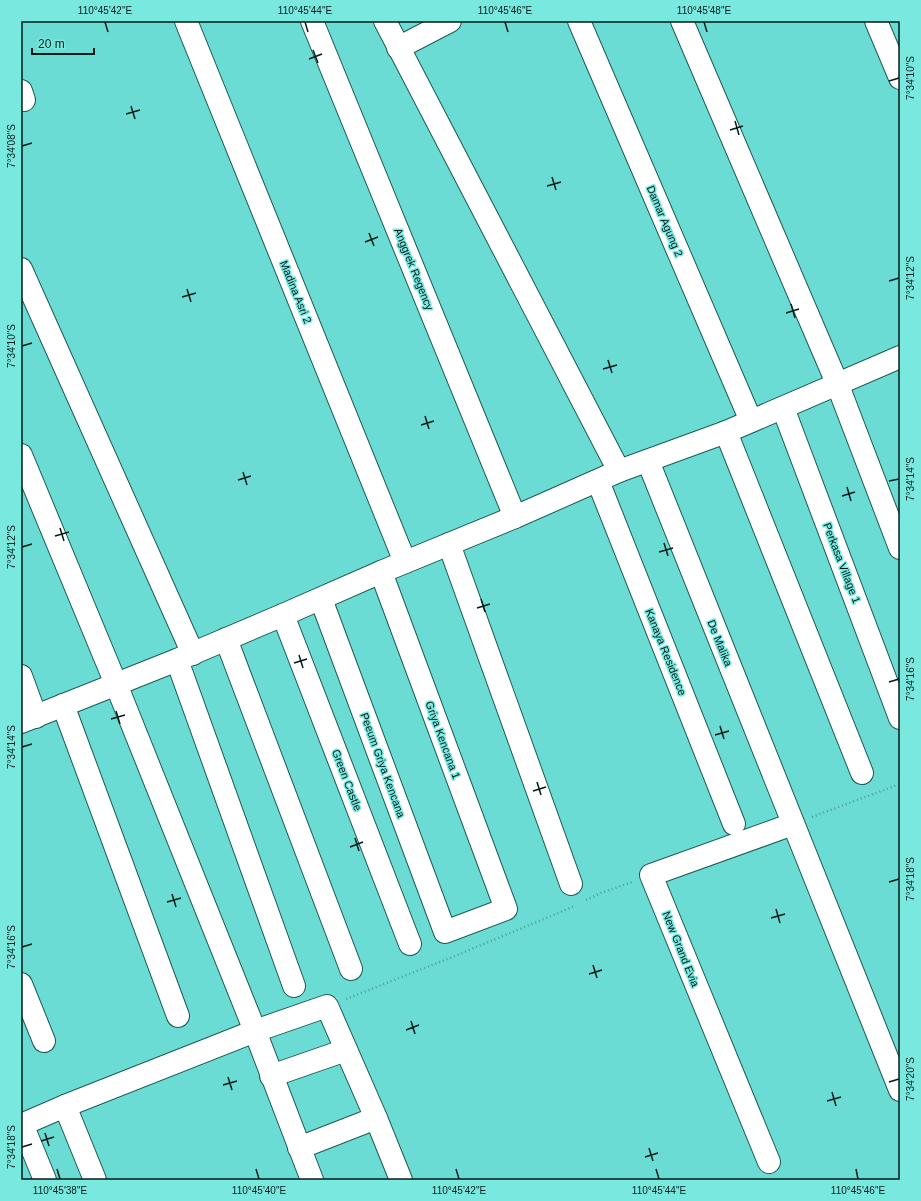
<svg xmlns="http://www.w3.org/2000/svg" width="921" height="1201" font-family="Arial,sans-serif">
<style>
.lines{fill:none;stroke-linecap:round;stroke-linejoin:round}
.street-casing{stroke:#1c5a56;stroke-width:24}
.path{stroke:#4a9f98;stroke-width:2.5;stroke-dasharray:1 3;stroke-linecap:butt}
.street{stroke:#fff;stroke-width:22}
.ticks{fill:none;stroke:#031c1a;stroke-width:1.5}
.labels{text-anchor:middle;dominant-baseline:central;stroke-width:3;stroke-linejoin:round;paint-order:stroke}
.street-label{font-size:11px;fill:#031c1a;stroke:#79e9e0}
.neatline{fill:none;stroke:#031c1a;stroke-width:1.5}
.ticks-label{font-size:10px;text-anchor:middle;fill:#031c1a}
</style>
<rect width="100%" height="100%" fill="#6bdcd3"/>
<g class="lines">
<!-- street casing -->
<g class="street-casing">
<g id="street">
<path d="M 186,21 L 405,562"/>
<path d="M 312,21 L 515,517"/>
<path d="M 385,21 L 619,471 L 726,432 L 900,357"/>
<path d="M 579,21 L 751,421"/>
<path d="M 682,21 L 837,383 L 900,548"/>
<path d="M 876,21 L 900,78"/>
<path d="M 398,48 L 450,21"/>
<path d="M 21,91 L 24,100"/>
<path d="M 21,269 L 193,654"/>
<path d="M 783,408 L 900,718"/>
<path d="M 726,432 L 862,773"/>
<path d="M 21,455 L 116,684 L 255,1031 L 312,1180"/>
<path d="M 648,461 L 900,1090"/>
<path d="M 598,481 L 734,824"/>
<path d="M 449,544 L 571,884"/>
<path d="M 321,599 L 445,932 L 506,909 L 381,572"/>
<path d="M 283,615 L 410,944"/>
<path d="M 226,639 L 351,969"/>
<path d="M 177,660 L 294,986"/>
<path d="M 21,676 L 36,717"/>
<path d="M 63,705 L 178,1016"/>
<path d="M 21,722 L 177,660 L 283,615 L 381,572 L 515,517 L 619,471"/>
<path d="M 21,984 L 44,1041"/>
<path d="M 271,1076 L 346,1050"/>
<path d="M 65,1106 L 95,1180"/>
<path d="M 22,1124 L 45,1180"/>
<path d="M 21,1125 L 65,1106 L 255,1031 L 327,1006 L 376,1118 L 401,1180"/>
<path d="M 299,1148 L 376,1118"/>
<path d="M 769,1162 L 651,875 L 793,824"/>
</g>
</g>
<!-- path -->
<g class="path">
<path d="M 812,817 L 900,784"/>
<path d="M 586,900 L 601,893 L 632,882"/>
<path d="M 346,999 L 450,958 L 575,906"/>
</g>
<!-- street -->
<use href="#street" class="street"/>
</g>
<!-- ticks -->
<path class="ticks" d="M 105,22 L 108,32M 305,22 L 308,32M 505,22 L 508,32M 704,22 L 707,32M 313,50 L 318,63M 309,59 L 322,54M 889,81 L 899,78M 131,106 L 135,119M 126,114 L 140,110M 735,121 L 739,135M 730,130 L 743,126M 22,146 L 32,143M 552,177 L 556,190M 547,186 L 561,182M 369,233 L 374,246M 365,242 L 378,237M 889,281 L 899,278M 187,289 L 191,302M 182,297 L 196,293M 791,304 L 795,318M 786,313 L 799,309M 22,346 L 32,343M 608,360 L 612,373M 603,369 L 617,365M 425,416 L 429,429M 421,425 L 434,421M 243,472 L 247,485M 238,480 L 251,476M 889,481 L 899,479M 847,487 L 851,501M 842,496 L 855,492M 60,528 L 64,541M 55,536 L 69,532M 664,543 L 668,556M 22,547 L 32,544M 659,552 L 673,548M 481,599 L 485,612M 477,608 L 490,604M 299,655 L 303,668M 294,663 L 307,659M 889,682 L 899,679M 116,711 L 120,724M 111,719 L 125,715M 720,726 L 724,739M 715,735 L 729,731M 22,747 L 32,744M 537,782 L 541,795M 533,791 L 546,787M 355,838 L 359,851M 350,847 L 363,842M 889,882 L 899,879M 172,894 L 176,907M 167,902 L 181,898M 776,909 L 780,923M 771,918 L 785,914M 22,947 L 32,944M 593,965 L 597,978M 589,974 L 602,970M 411,1021 L 415,1034M 406,1030 L 419,1025M 228,1077 L 232,1090M 889,1082 L 899,1079M 223,1085 L 237,1081M 832,1092 L 836,1106M 827,1101 L 841,1097M 45,1133 L 49,1146M 41,1141 L 54,1137M 22,1147 L 32,1144M 649,1148 L 653,1161M 645,1157 L 658,1153M 57,1169 L 60,1179M 256,1169 L 259,1179M 456,1169 L 459,1179M 656,1169 L 659,1179M 856,1169 L 858,1179"/>
<g class="labels">
<!-- street labels -->
<g class="street-label">
<text transform="translate(665 221) rotate(67)">Damar Agung 2</text>
<text transform="translate(414 269) rotate(68)">Anggrek Regency</text>
<text transform="translate(296 292) rotate(68)">Madina Asri 2</text>
<text transform="translate(842 563) rotate(69)">Perkasa Village 1</text>
<text transform="translate(720 643) rotate(68)">De Malika</text>
<text transform="translate(666 652) rotate(68)">Kanaya Residence</text>
<text transform="translate(443 740) rotate(70)">Griya Kencana 1</text>
<text transform="translate(383 765) rotate(70)">Peeum Griya Kencana</text>
<text transform="translate(347 780) rotate(69)">Green Castle</text>
<text transform="translate(681 949) rotate(68)">New Grand Evia</text>
</g>
</g>
<!-- border -->
<rect width="921" height="1201" fill="none" stroke="#79e9e0" stroke-width="44"/>
<!-- scale -->
<path d="M32 48v6h62v-6" fill="none" stroke="#031c1a" stroke-width="2"/>
<text x="38" y="48" font-size="12" fill="#031c1a" stroke="#79e9e0" stroke-width="3" paint-order="stroke">20 m</text>
<rect x="22" y="22" width="877" height="1157" class="neatline"/>
<g class="ticks-label">
<text x="105" y="14">110°45'42"E</text>
<text x="305" y="14">110°45'44"E</text>
<text x="505" y="14">110°45'46"E</text>
<text x="704" y="14">110°45'48"E</text>
<text transform="translate(910 78) rotate(-90)" y="4">7°34'10"S</text>
<text transform="translate(11 146) rotate(-90)" y="4">7°34'08"S</text>
<text transform="translate(910 278) rotate(-90)" y="4">7°34'12"S</text>
<text transform="translate(11 346) rotate(-90)" y="4">7°34'10"S</text>
<text transform="translate(910 479) rotate(-90)" y="4">7°34'14"S</text>
<text transform="translate(11 547) rotate(-90)" y="4">7°34'12"S</text>
<text transform="translate(910 679) rotate(-90)" y="4">7°34'16"S</text>
<text transform="translate(11 747) rotate(-90)" y="4">7°34'14"S</text>
<text transform="translate(910 879) rotate(-90)" y="4">7°34'18"S</text>
<text transform="translate(11 947) rotate(-90)" y="4">7°34'16"S</text>
<text transform="translate(910 1079) rotate(-90)" y="4">7°34'20"S</text>
<text transform="translate(11 1147) rotate(-90)" y="4">7°34'18"S</text>
<text x="60" y="1194">110°45'38"E</text>
<text x="259" y="1194">110°45'40"E</text>
<text x="459" y="1194">110°45'42"E</text>
<text x="659" y="1194">110°45'44"E</text>
<text x="858" y="1194">110°45'46"E</text>
</g>
</svg>
